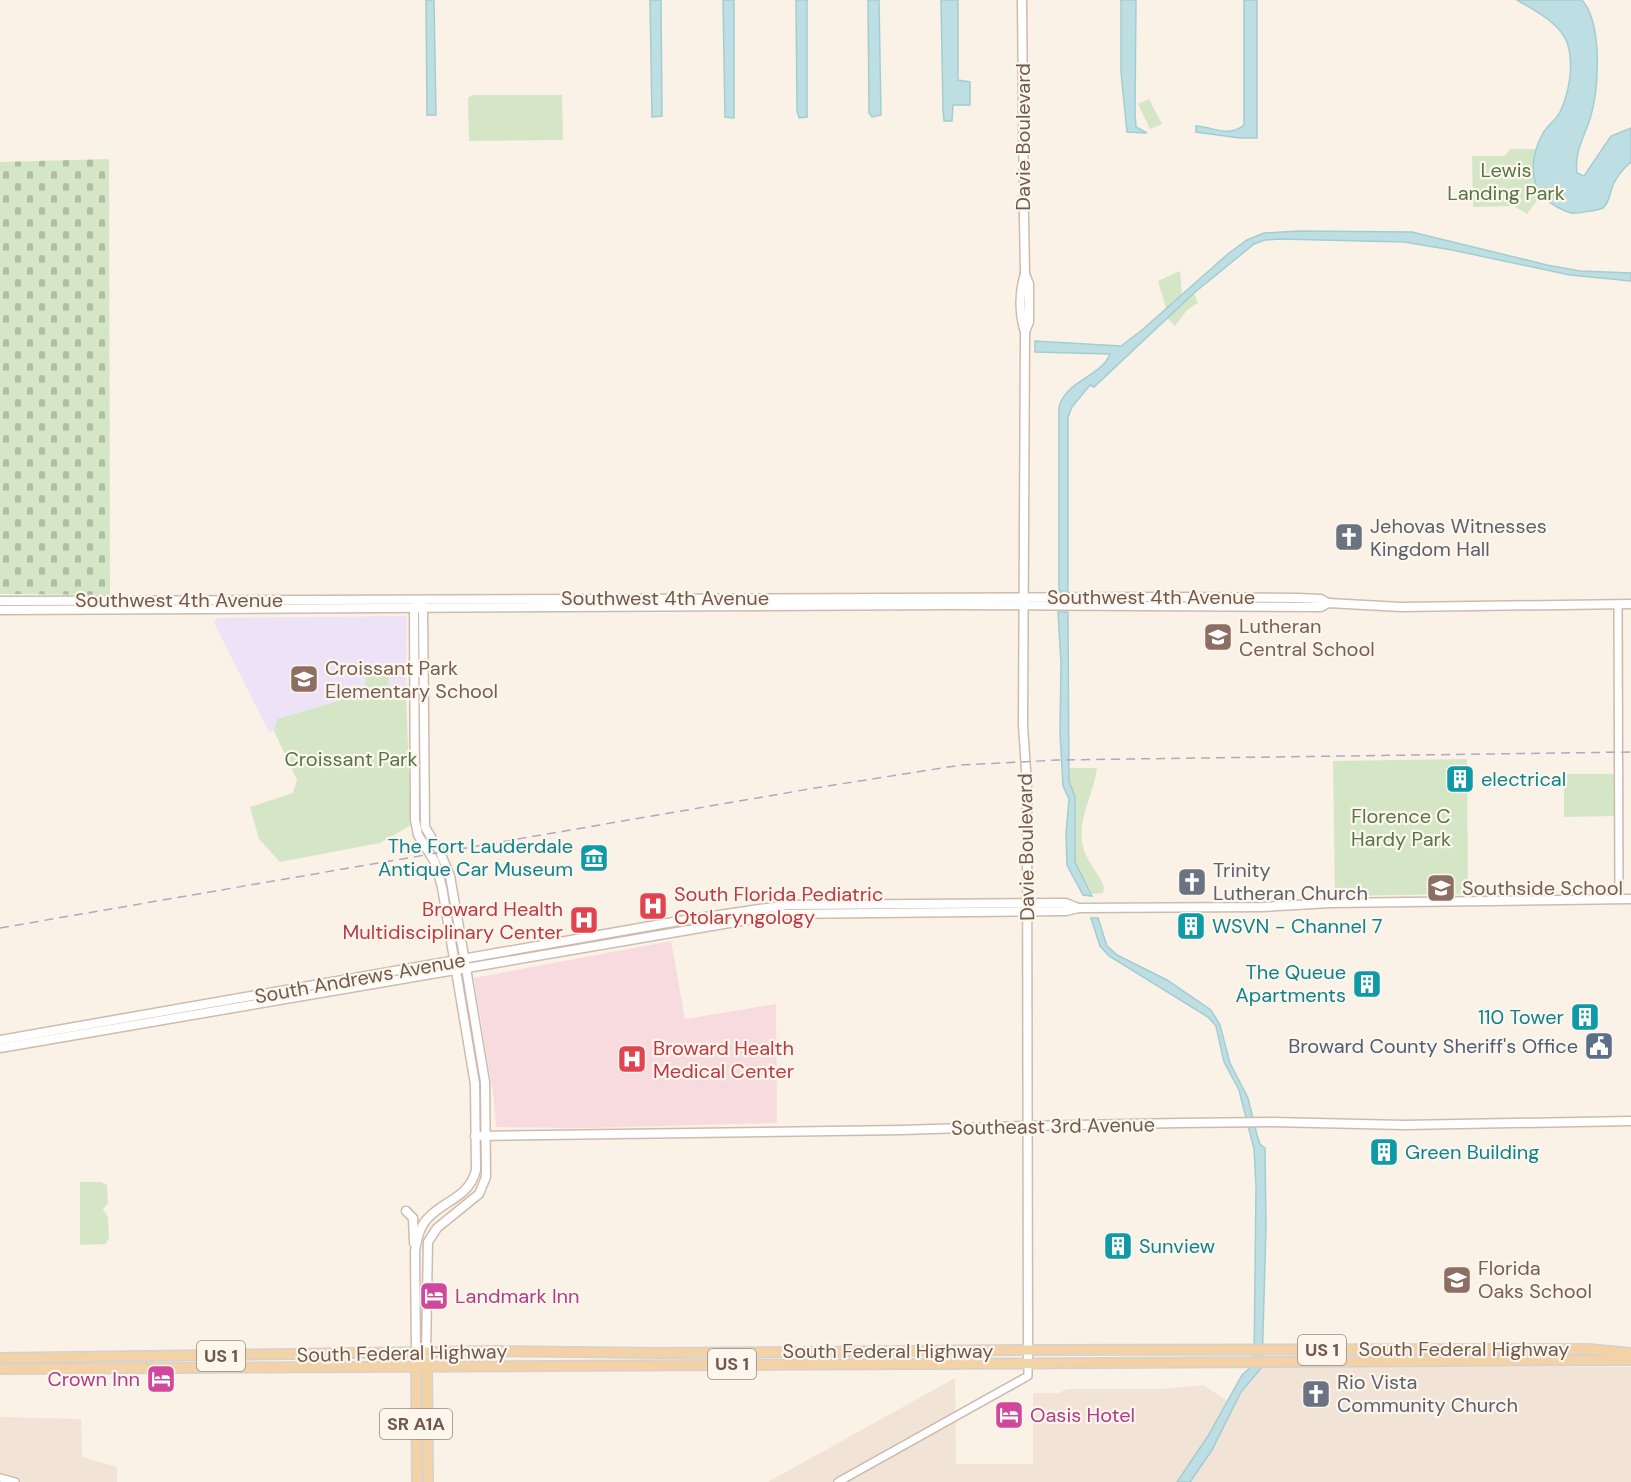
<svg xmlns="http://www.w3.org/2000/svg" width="1631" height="1482" font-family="'DM Sans',sans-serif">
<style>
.residential{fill:#f1e3d6}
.education{fill:#eee3f6}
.medical{fill:#f7dbdf}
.green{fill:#d5e6c6}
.cemetery{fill:url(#cemetery-stones)}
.water{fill:#bddee2;stroke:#a4cdd2;stroke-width:1.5}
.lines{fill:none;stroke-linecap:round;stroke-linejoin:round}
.tertiary-casing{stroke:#cbb9ae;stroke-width:10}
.secondary-casing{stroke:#cfbbae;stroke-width:11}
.primary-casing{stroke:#d7d1cd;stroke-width:12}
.tertiary{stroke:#fff;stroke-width:7}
.secondary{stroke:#fff;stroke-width:8}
.primary{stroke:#f2d2a6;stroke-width:9}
.rail{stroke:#b4a6c2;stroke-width:1.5;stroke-dasharray:9 6;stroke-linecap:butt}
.labels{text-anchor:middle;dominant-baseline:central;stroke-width:4.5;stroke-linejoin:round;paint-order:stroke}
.shield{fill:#fdf6ec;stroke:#9b887d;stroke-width:1.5}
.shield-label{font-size:18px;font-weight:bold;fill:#71594e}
.street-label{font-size:20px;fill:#71594e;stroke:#fdf6ec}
.park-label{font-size:20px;fill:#567647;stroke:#fdf6ec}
.worship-label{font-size:20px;fill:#5b616d;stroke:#fdf6ec;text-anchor:start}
.education-label{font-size:20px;fill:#785e54;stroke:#fdf6ec;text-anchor:start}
.culture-label{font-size:20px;fill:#0d838f;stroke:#fdf6ec;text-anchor:start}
.health-label{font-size:20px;fill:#be3a42;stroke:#fdf6ec;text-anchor:start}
.service-label{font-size:20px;fill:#4e5e75;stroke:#fdf6ec;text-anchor:end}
.hotel-label{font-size:20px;fill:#b23c85;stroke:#fdf6ec;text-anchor:start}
</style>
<defs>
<pattern id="cemetery-stones" width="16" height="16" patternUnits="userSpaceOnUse" patternTransform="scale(1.5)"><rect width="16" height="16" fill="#d5e6c6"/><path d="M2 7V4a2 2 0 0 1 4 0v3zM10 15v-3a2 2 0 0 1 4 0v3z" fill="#b1bda3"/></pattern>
</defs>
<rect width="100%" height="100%" fill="#faf2e7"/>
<!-- residential -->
<g class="residential">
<path d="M 1262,1367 L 1631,1367 L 1631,1482 L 1190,1482 L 1212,1450 L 1241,1392 Z"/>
<path d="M 955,1378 L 956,1464 L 1033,1464 L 1033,1393 L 1058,1393 L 1068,1389 L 1161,1389 L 1203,1385 L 1228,1401 L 1208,1436 L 1177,1482 L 768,1482 Z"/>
<path d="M 0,1417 L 81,1419 L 82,1457 L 117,1467 L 117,1482 L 0,1482 Z"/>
</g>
<!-- education -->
<path class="education" d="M 407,616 L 406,693 L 388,692 L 366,665 L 365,693 L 277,719 L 274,731 L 269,732 L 214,623 L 216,618 Z"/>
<!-- medical -->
<path class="medical" d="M 671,941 L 685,1019 L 776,1004 L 777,1123 L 588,1128 L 496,1127 L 494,1099 L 474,978 Z"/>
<!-- green -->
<g class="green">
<path d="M 472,95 L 562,95 L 563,140 L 469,141 L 468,98 Z"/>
<path d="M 1149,99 L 1162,124 L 1150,129 L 1138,104 Z"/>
<path d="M 1510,149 L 1535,149 L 1533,172 L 1541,195 L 1527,214 L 1514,206 L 1473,207 L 1472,156 L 1505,156 Z"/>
<path d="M 1180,271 L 1182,295 L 1166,308 L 1158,281 Z"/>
<path d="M 1194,293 L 1198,303 L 1187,310 L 1175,326 L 1166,317 Z"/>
<path d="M 366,665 L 388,665 L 389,692 L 406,693 L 411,825 L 380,843 L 280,862 L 259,839 L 250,807 L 293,793 L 297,780 L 274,731 L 277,719 L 365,693 Z"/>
<path d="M 1467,759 L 1468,894 L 1335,896 L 1333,761 Z"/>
<path d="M 1069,768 L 1097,768 C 1094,795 1075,821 1084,850 C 1088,863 1099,874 1104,887 L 1103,893 L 1092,894 L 1075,862 L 1075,797 L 1069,781 Z"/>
<path d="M 1564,774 L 1614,774 L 1615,816 L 1564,817 Z"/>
<path d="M 80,1182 L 101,1182 L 107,1185 L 108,1203 L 103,1209 L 108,1217 L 109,1238 L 106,1244 L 80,1245 Z"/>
</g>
<!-- cemetery -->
<path class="cemetery" d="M 109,159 L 110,595 L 0,594 L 0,162 Z"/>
<!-- water -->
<g class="water">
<path d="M 426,0 L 434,0 L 436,115 L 427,115 Z"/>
<path d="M 650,0 L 661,0 L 662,116 L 652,117 Z"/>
<path d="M 723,0 L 734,0 L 734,118 L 725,117 Z"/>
<path d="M 796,0 L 807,0 L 807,117 L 799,118 L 797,111 Z"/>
<path d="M 868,0 L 879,0 L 881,115 L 872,117 L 869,113 Z"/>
<path d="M 941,0 L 958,0 L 958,80 L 970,82 L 970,105 L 953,105 L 952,121 L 944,121 L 943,110 Z"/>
<path d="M 1121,0 L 1136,0 L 1135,114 L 1136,127 L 1147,133 L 1127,132 L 1121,72 Z"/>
<path d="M 1244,0 L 1257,0 L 1257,138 L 1240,138 L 1196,132 L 1196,126 C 1215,127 1227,138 1244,125 Z"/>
<path d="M 1517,0 L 1582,0 C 1603,24 1599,90 1590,119 C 1584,137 1574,153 1577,173 L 1584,176 L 1611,136 L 1631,128 L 1631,162 C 1624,168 1618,174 1614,183 C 1610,190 1610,203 1603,208 C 1599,210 1575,214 1571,213 C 1567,212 1563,210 1559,208 C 1528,193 1528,160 1543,133 C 1548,125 1556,120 1560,112 C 1569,93 1573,69 1569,49 C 1565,25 1535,11 1517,0 Z"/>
<path d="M 1299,231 L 1412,232 L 1547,265 L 1580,271 L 1631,273 L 1631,281 L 1570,275 L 1452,250 L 1404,242 L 1279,239 L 1265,240 L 1254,244 L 1194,293 L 1094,387 L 1090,385 L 1072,407 L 1068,417 L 1068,591 L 1059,591 L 1059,407 C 1066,380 1101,377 1110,354 L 1035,352 L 1035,341 L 1121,346 L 1142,330 L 1229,253 L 1247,240 L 1264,233 Z"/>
<path d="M 1058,612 L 1068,612 L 1069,781 L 1075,797 L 1075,862 L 1092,896 L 1083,895 L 1067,865 L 1066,834 L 1069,799 L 1063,786 L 1060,733 L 1061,663 Z"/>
<path d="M 1091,918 L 1098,918 L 1107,946 L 1117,955 L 1167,980 L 1211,1010 L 1220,1025 L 1230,1063 L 1248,1098 L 1257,1135 L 1260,1144 L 1265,1148 L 1266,1228 L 1262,1367 L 1241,1392 L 1212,1450 L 1190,1482 L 1177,1482 L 1208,1436 L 1242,1375 L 1254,1364 L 1256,1187 L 1254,1149 L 1239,1090 L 1224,1062 L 1216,1026 L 1208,1017 L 1109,956 L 1100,946 Z"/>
</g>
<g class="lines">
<!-- tertiary casing -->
<g class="tertiary-casing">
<g id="tertiary">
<path d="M 1618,605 L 1619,899"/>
<path d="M 0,1478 L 15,1482"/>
<path d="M 838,1482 L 1028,1376 L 1028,1362"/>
</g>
</g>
<!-- secondary casing -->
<g class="secondary-casing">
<g id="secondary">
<path d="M 1022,0 L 1024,218 L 1025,274 L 1029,284 L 1029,322 L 1025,332"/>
<path d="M 1025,274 C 1019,292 1019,314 1025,332 L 1023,725 L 1027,785 L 1028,1362"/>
<path d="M 0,601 L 1174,597 L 1298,598 L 1321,599 L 1328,603"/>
<path d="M 422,604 L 423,608 L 425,827 L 440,852 L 450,876 L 466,968 L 485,1082 L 486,1177 L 479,1194 L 437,1228 L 428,1242 L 426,1353"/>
<path d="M 0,610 L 950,605 L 1321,607 L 1328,603 L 1401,607 L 1631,604"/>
<path d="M 0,1040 L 679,921 L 787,905 L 1066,903 L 1078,908"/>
<path d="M 0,1048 L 782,914 L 1066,911 L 1078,908 L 1263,907 L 1330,903 L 1631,899"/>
<path d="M 475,1136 L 902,1130 L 1027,1126 L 1180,1123 L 1272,1122 L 1404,1125 L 1631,1121"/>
<path d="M 406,1211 L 413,1218 L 414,1243"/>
<path d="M 416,1353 L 415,1251 C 417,1240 419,1228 427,1219 C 444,1200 469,1198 476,1170 L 475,1084 L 442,887 L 435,862 L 418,835 L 415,820 L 414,608 L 416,605"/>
</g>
</g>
<!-- primary casing -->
<g class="primary-casing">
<g id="primary">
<path d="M 0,1358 L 497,1351 L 659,1353 L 1028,1350 L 1539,1349 L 1589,1349 L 1631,1353"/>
<path d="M 416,1361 L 417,1482"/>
<path d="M 427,1361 L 428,1482"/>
<path d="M 0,1369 L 1631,1360"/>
</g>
</g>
<!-- tertiary -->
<use href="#tertiary" class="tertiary"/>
<!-- secondary -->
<use href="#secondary" class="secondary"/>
<!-- primary -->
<use href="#primary" class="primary"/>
<!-- rail -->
<path class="rail" d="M 0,928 L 815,788 L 961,765 L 1058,760 L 1631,752"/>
</g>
<!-- icons -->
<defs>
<g id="church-square" transform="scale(1.5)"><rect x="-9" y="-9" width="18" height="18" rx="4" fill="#6b7280" stroke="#fdf6ec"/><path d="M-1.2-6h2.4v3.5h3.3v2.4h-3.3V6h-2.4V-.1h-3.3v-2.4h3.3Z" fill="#fff"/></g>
<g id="school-square" transform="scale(1.5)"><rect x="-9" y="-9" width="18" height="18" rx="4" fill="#8d6e63" stroke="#fdf6ec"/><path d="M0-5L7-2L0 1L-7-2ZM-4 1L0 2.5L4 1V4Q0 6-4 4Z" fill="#fff"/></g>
<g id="building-square" transform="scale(1.5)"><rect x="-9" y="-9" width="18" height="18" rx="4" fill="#0f9aa8" stroke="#fdf6ec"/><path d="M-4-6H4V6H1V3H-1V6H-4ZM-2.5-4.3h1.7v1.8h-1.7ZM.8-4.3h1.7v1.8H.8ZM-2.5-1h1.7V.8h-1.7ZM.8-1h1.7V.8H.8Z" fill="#fff"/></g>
<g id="museum-square" transform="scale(1.5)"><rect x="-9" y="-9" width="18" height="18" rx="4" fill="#0f9aa8" stroke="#fdf6ec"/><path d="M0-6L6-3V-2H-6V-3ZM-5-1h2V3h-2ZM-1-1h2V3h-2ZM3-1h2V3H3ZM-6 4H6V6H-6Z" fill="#fff"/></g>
<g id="hospital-square" transform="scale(1.5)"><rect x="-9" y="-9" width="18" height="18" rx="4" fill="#e0444e" stroke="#fdf6ec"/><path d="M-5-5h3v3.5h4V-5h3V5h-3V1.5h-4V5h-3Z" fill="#fff"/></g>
<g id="civic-square" transform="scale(1.5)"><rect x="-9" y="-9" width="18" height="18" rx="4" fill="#5c6f8a" stroke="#fdf6ec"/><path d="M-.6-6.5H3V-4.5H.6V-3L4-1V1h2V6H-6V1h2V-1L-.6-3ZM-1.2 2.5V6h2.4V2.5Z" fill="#fff"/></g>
<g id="hotel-square" transform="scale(1.5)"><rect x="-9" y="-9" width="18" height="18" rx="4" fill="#d1479c" stroke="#fdf6ec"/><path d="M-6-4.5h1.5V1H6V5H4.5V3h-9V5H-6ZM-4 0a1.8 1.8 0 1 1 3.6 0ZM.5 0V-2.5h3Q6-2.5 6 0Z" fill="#fff"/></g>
</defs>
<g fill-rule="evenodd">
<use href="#church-square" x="1349" y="537"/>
<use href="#school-square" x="1218" y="637"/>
<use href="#school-square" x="304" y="679"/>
<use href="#building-square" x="1460" y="779"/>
<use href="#museum-square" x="594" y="858"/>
<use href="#church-square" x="1192" y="882"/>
<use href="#school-square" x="1441" y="888"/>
<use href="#hospital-square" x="653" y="906"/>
<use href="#hospital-square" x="584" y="920"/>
<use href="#building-square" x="1191" y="926"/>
<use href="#building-square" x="1367" y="984"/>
<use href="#building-square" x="1585" y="1017"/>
<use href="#civic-square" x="1599" y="1046"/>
<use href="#hospital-square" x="632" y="1059"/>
<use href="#building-square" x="1384" y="1152"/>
<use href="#building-square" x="1118" y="1246"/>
<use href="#school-square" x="1457" y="1280"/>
<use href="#hotel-square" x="434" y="1296"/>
<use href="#hotel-square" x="161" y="1379"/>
<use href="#church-square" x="1316" y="1394"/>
<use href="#hotel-square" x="1009" y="1415"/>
</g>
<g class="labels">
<!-- shield labels -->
<g class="shield">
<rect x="1298" y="1335" width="48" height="30" rx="4.5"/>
<rect x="197" y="1341" width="48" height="30" rx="4.5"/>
<rect x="708" y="1349" width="48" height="30" rx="4.5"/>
<rect x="380" y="1409" width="72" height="30" rx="4.5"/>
</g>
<g class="shield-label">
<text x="1322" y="1350">US 1</text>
<text x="221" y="1356">US 1</text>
<text x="732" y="1364">US 1</text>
<text x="416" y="1424">SR A1A</text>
</g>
<!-- street labels -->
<g class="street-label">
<text transform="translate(1023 137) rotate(-90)">Davie Boulevard</text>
<text x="1151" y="597">Southwest 4th Avenue</text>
<text x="665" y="598">Southwest 4th Avenue</text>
<text x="179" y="600">Southwest 4th Avenue</text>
<text transform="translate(1026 847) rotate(-91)">Davie Boulevard</text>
<text transform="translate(360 978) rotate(-10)">South Andrews Avenue</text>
<text transform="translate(1053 1126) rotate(-1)">Southeast 3rd Avenue</text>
<text x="1464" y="1349">South Federal Highway</text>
<text x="888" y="1351">South Federal Highway</text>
<text transform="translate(402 1353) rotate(-1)">South Federal Highway</text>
</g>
<!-- park labels -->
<g class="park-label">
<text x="1506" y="170">Lewis<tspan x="1506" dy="23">Landing Park</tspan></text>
<text x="351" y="759">Croissant Park</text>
<text x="1401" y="816">Florence C<tspan x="1401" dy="23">Hardy Park</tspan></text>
</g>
<!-- worship labels -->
<g class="worship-label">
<text x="1370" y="526">Jehovas Witnesses<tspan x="1370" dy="23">Kingdom Hall</tspan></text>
<text x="1213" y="870">Trinity<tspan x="1213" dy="23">Lutheran Church</tspan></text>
<text x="1337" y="1382">Rio Vista<tspan x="1337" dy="23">Community Church</tspan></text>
</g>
<!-- education labels -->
<g class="education-label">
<text x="1239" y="626">Lutheran<tspan x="1239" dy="23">Central School</tspan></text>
<text x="325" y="668">Croissant Park<tspan x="325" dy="23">Elementary School</tspan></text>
<text x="1462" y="888">Southside School</text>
<text x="1478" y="1268">Florida<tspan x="1478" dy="23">Oaks School</tspan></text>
</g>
<!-- culture labels -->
<g class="culture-label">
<text x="1481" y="779">electrical</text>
<text x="573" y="846" text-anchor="end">The Fort Lauderdale<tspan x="573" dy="23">Antique Car Museum</tspan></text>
<text x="1212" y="926">WSVN - Channel 7</text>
<text x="1346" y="972" text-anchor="end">The Queue<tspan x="1346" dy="23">Apartments</tspan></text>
<text x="1564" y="1017" text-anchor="end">110 Tower</text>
<text x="1405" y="1152">Green Building</text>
<text x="1139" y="1246">Sunview</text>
</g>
<!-- health labels -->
<g class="health-label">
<text x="674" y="894">South Florida Pediatric<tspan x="674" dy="23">Otolaryngology</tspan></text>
<text x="563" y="909" text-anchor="end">Broward Health<tspan x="563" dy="23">Multidisciplinary Center</tspan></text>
<text x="653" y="1048">Broward Health<tspan x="653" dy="23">Medical Center</tspan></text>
</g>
<!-- service labels -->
<g class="service-label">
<text x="1578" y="1046">Broward County Sheriff's Office</text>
</g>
<!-- hotel labels -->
<g class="hotel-label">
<text x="455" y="1296">Landmark Inn</text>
<text x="140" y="1379" text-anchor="end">Crown Inn</text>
<text x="1030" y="1415">Oasis Hotel</text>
</g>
</g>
</svg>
